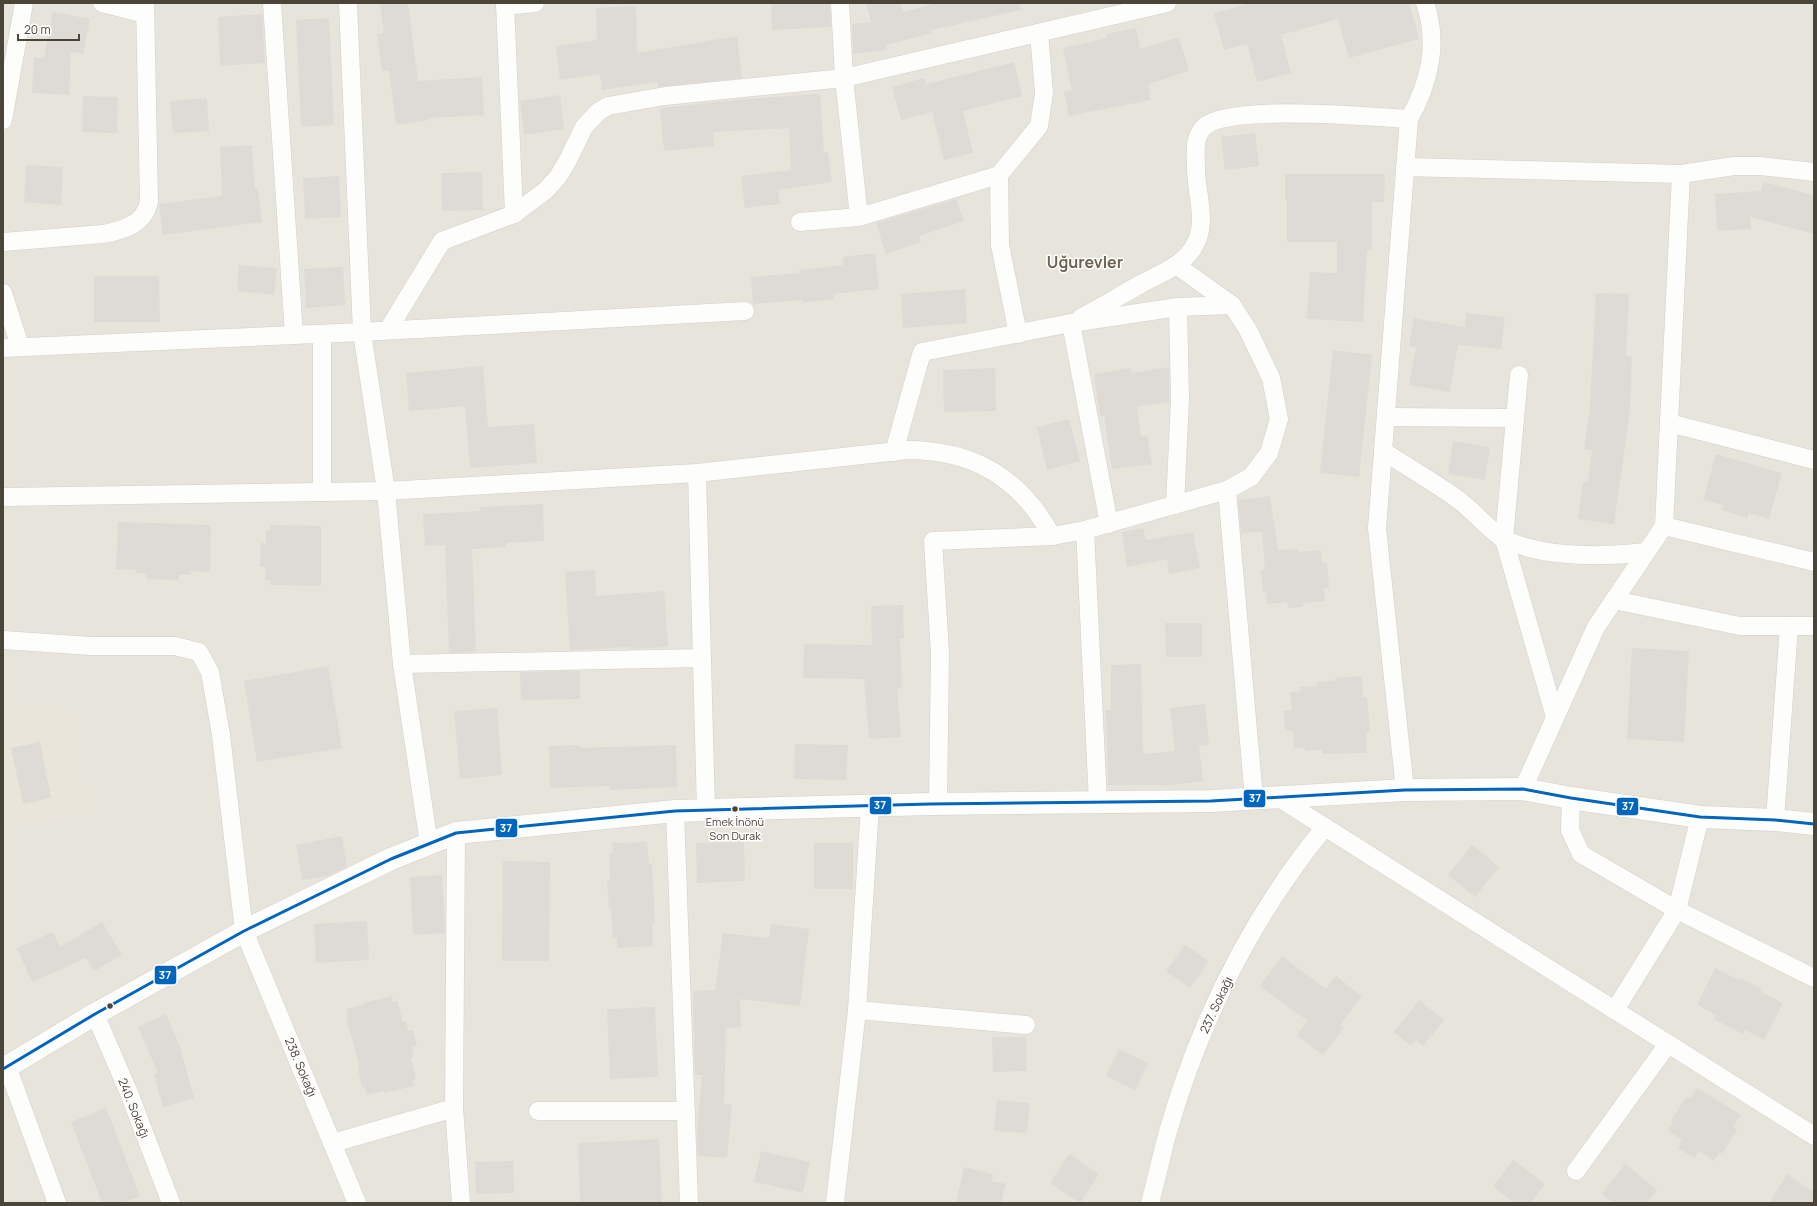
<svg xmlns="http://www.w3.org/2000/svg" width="1817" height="1206" font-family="Manrope,sans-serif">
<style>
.residential{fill:#e7e4dc}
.education{fill:#eae5da}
.building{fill:#dedbd6}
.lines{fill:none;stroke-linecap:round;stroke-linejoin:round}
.minor-casing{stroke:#d2d0cb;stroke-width:19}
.tertiary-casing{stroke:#d2d0cb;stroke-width:23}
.minor{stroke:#fdfdfc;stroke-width:18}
.tertiary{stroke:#fdfdfc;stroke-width:22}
.bus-1-casing{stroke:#fff;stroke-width:6}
.bus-1{stroke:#0065bd;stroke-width:3}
.bus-dot{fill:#4b4439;stroke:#fff;stroke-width:1.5}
.labels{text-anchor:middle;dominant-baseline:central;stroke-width:3;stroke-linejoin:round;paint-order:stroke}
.bus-label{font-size:11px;fill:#4b4439;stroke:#fff}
.street-label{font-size:12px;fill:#4b4439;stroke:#fff}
.district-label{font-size:16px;font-weight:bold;fill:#6e6250;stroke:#fff}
.line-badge{stroke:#fff;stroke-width:1.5}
.badge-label{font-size:11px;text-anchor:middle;font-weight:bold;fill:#fff}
</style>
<rect width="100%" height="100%" fill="#f4f2ee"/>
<!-- residential -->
<rect class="residential" x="3" y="3" width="1811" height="1200"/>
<!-- education -->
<path class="education" d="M 3,706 L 69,708 L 89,811 L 3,828 Z"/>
<!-- building -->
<g class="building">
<path d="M 380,3 L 408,3 L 418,81 L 482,77 L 484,115 L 429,118 L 429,120 L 396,125 L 389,70 L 382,71 L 377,34 L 384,33 Z"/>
<path d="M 771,3 L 830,3 L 831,27 L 772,30 Z"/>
<path d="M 866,3 L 900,3 L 903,12 L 937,3 L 1020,3 L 1021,10 L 931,30 L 932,33 L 886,45 L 887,50 L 853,54 L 852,24 L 871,22 Z"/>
<path d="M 1251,3 L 1409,3 L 1419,39 L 1349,58 L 1338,19 L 1281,35 L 1291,73 L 1257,82 L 1247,44 L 1224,50 L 1214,13 Z"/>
<path d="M 636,6 L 637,53 L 737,36 L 742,78 L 658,87 L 657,82 L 602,90 L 600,74 L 560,80 L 556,46 L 597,40 L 596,8 Z"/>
<path d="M 53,12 L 90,19 L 83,54 L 71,52 L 69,95 L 32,93 L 34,58 L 44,58 Z"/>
<path d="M 262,14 L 265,63 L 220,66 L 218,17 Z"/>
<path d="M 329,18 L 334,125 L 301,127 L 296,20 Z"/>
<path d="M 1136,28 L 1140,49 L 1179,37 L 1189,71 L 1148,84 L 1151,100 L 1069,116 L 1064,91 L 1072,90 L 1063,48 L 1107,38 L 1106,34 Z"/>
<path d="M 1014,62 L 1022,96 L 963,111 L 973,153 L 944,160 L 932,112 L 901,120 L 892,87 L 924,78 L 926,84 Z"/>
<path d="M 820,94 L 824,153 L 828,152 L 832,182 L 778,190 L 780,204 L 745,208 L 741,176 L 791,170 L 789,128 L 713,132 L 714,146 L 664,151 L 660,108 L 745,99 Z"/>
<path d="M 560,95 L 564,129 L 524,135 L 520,101 Z"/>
<path d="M 83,96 L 118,97 L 117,133 L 82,132 Z"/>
<path d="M 207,98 L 209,131 L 173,133 L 170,101 Z"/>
<path d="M 1255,133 L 1259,166 L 1225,170 L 1221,137 Z"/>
<path d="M 252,145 L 255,189 L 258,189 L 262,222 L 163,235 L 159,204 L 222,196 L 220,147 Z"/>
<path d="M 26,165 L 63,167 L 61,205 L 24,202 Z"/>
<path d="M 482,172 L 483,210 L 442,211 L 441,173 Z"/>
<path d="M 1285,174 L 1385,174 L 1384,202 L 1372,202 L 1372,250 L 1367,250 L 1363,322 L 1307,319 L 1310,272 L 1337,273 L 1337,242 L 1287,242 L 1287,200 L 1285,200 Z"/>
<path d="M 339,176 L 341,217 L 305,219 L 303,178 Z"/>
<path d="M 1763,182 L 1814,195 L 1814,234 L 1750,217 L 1751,229 L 1717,231 L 1715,194 L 1761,191 Z"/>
<path d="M 956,199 L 964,221 L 919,236 L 921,242 L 886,254 L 876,223 Z"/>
<path d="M 875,253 L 879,289 L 833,294 L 834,299 L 802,303 L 802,300 L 753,304 L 751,277 L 799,273 L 799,270 L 843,265 L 843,257 Z"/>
<path d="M 239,265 L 277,268 L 274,295 L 237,291 Z"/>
<path d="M 343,267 L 345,305 L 306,308 L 304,269 Z"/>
<path d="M 94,276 L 159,276 L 160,322 L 94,322 Z"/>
<path d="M 965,289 L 967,323 L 903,328 L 901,294 Z"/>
<path d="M 1596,293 L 1629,294 L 1626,356 L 1632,356 L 1630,411 L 1614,524 L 1578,519 L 1583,482 L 1588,482 L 1592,450 L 1584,449 L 1590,407 Z"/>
<path d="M 1466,313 L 1505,317 L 1501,349 L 1458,345 L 1450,392 L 1409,385 L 1416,348 L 1409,346 L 1414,318 L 1465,327 Z"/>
<path d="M 1333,350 L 1372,355 L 1359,477 L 1320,473 Z"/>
<path d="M 483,366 L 488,427 L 534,424 L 537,463 L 470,468 L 465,406 L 409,411 L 406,373 Z"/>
<path d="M 1169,367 L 1169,402 L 1137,407 L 1141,437 L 1147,436 L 1152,464 L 1112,469 L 1104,416 L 1100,416 L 1094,374 L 1131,368 L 1132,373 Z"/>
<path d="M 995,368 L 996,411 L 944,412 L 943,370 Z"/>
<path d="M 1069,419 L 1080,461 L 1047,470 L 1037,427 Z"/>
<path d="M 1453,441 L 1490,447 L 1485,480 L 1448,474 Z"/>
<path d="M 1716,454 L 1782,473 L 1769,519 L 1749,513 L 1747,518 L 1722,510 L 1724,505 L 1703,500 Z"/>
<path d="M 1270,496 L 1278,550 L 1299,549 L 1299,552 L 1321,550 L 1322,563 L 1327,563 L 1329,588 L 1324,588 L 1325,601 L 1303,603 L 1303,607 L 1288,608 L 1287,602 L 1267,604 L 1266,591 L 1263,591 L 1261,570 L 1265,570 L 1262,531 L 1241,534 L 1238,500 Z"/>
<path d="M 543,504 L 544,541 L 507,543 L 507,547 L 472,549 L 476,652 L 449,653 L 445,545 L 425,546 L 423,514 L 480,511 L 480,507 Z"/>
<path d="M 118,522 L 211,525 L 210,572 L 190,571 L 190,575 L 179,574 L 179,580 L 147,579 L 147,573 L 135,573 L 136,570 L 116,569 Z"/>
<path d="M 271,525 L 321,526 L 321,586 L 270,585 L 270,580 L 265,580 L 266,567 L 260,567 L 261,543 L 266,543 L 266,531 L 270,531 Z"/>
<path d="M 1143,528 L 1146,540 L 1193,532 L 1200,568 L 1169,574 L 1167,559 L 1127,567 L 1122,532 Z"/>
<path d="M 595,570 L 596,596 L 664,591 L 668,647 L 630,649 L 629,647 L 570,650 L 565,572 Z"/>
<path d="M 903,605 L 904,639 L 900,639 L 902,688 L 897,689 L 901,737 L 869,739 L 864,679 L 803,678 L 804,644 L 872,645 L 871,606 Z"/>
<path d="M 1165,623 L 1202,623 L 1202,657 L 1166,657 Z"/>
<path d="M 1632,648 L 1689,651 L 1684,742 L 1627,739 Z"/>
<path d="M 1141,664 L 1143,754 L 1175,751 L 1170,708 L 1205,704 L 1209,745 L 1199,746 L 1203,781 L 1172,785 L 1108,785 L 1106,710 L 1111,710 L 1111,665 Z"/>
<path d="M 328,666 L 342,748 L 257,762 L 244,681 Z"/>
<path d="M 580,671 L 580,699 L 521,700 L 520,672 Z"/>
<path d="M 1362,676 L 1363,697 L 1367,697 L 1370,731 L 1366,732 L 1367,753 L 1322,754 L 1322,750 L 1305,751 L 1305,748 L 1294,748 L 1293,731 L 1285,731 L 1284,711 L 1292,710 L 1290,692 L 1301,691 L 1300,687 L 1317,686 L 1317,682 L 1335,681 L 1335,678 Z"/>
<path d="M 497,708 L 502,775 L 460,779 L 454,711 Z"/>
<path d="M 40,742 L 51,798 L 23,804 L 11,748 Z"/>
<path d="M 795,744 L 848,745 L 846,780 L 794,779 Z"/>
<path d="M 580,745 L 580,748 L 676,745 L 677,787 L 610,790 L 610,786 L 550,788 L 549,746 Z"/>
<path d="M 342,836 L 347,867 L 328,876 L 302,880 L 296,845 Z"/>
<path d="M 647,842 L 649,864 L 652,864 L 655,923 L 652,923 L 653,946 L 617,948 L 617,937 L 613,938 L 611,910 L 609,910 L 607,881 L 610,881 L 609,854 L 613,853 L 612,843 Z"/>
<path d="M 744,842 L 745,881 L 697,883 L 696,843 Z"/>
<rect x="814" y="843" width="39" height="46"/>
<path d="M 1472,845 L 1499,867 L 1475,897 L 1448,875 Z"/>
<path d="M 503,861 L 550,862 L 549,961 L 502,961 Z"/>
<path d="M 442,875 L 445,933 L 413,935 L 410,877 Z"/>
<path d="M 367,921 L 369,960 L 316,963 L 314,924 Z"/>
<path d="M 102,922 L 122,955 L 94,971 L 86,958 L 32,982 L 17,948 L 53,932 L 60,947 Z"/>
<path d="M 771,924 L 809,929 L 800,1006 L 740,999 L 741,1027 L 726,1028 L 724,1104 L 732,1105 L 727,1158 L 698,1156 L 697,1131 L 702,1075 L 695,1075 L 693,991 L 715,990 L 723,933 L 769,938 Z"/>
<path d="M 1185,945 L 1209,961 L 1190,988 L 1166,971 Z"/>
<path d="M 1282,956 L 1326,989 L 1336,976 L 1362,996 L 1340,1025 L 1344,1028 L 1323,1055 L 1297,1035 L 1308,1021 L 1260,986 Z"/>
<path d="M 1715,968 L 1739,980 L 1740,978 L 1762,989 L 1760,991 L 1783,1003 L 1764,1040 L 1745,1030 L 1743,1034 L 1714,1019 L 1716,1015 L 1697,1005 Z"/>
<path d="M 392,996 L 393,1002 L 397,1001 L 403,1022 L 406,1021 L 408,1031 L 413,1030 L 417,1046 L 412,1047 L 414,1057 L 411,1058 L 416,1079 L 412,1080 L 414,1086 L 384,1093 L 384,1091 L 367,1095 L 365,1087 L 362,1088 L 358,1068 L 360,1068 L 346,1018 L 348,1017 L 346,1009 L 363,1005 L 363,1003 Z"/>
<path d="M 1419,1000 L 1444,1020 L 1423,1046 L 1416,1040 L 1411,1046 L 1394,1032 Z"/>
<path d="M 655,1007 L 658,1077 L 610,1079 L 607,1009 Z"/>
<path d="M 166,1014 L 180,1047 L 194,1098 L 163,1107 L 154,1074 L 158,1073 L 138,1027 Z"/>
<path d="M 992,1037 L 1026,1037 L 1027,1071 L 993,1072 Z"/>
<path d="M 1119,1049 L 1148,1063 L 1135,1090 L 1106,1076 Z"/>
<path d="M 1697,1088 L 1741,1115 L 1733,1127 L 1737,1130 L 1722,1154 L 1720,1152 L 1714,1161 L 1699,1151 L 1695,1158 L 1678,1148 L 1682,1140 L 1668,1131 L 1673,1122 L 1671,1121 L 1686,1097 L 1690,1099 Z"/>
<path d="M 997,1100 L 1030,1103 L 1027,1133 L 994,1131 Z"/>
<path d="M 106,1108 L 140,1196 L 122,1203 L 102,1203 L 71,1122 Z"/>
<path d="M 659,1139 L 662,1203 L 580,1203 L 578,1143 Z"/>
<path d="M 761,1151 L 810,1162 L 803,1193 L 754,1182 Z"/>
<path d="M 1069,1154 L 1099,1174 L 1080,1203 L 1050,1183 Z"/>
<path d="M 1513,1160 L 1545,1184 L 1531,1203 L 1514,1203 L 1493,1186 Z"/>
<path d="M 513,1161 L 514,1193 L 476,1194 L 475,1162 Z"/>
<path d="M 1625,1164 L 1657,1190 L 1647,1203 L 1614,1203 L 1602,1194 Z"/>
<path d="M 964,1167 L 993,1174 L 991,1181 L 1006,1184 L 1001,1203 L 956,1203 Z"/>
<path d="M 1787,1174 L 1814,1192 L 1814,1203 L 1769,1203 Z"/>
</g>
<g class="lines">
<!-- minor casing -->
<g class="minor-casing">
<g id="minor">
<path d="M 102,3 L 145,14"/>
<path d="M 272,3 L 294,335"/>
<path d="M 348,3 L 362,332 L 386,491 L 402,664 L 429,844"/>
<path d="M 840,3 L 844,78 L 859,217"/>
<path d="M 505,6 L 535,3"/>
<path d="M 3,120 L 24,3"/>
<path d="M 1405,167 L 1681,174 L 1734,166 L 1760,166 L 1814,172"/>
<path d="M 514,214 L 545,191 L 558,177 L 568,160 L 584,127 L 598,112 L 608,106 L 665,96 L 844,78 L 1167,3"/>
<path d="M 800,222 L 859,217 L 999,175"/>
<path d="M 3,242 L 103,234 C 124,230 145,224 149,201 L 145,3"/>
<path d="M 1176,265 L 1232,305"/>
<path d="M 3,293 L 20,346"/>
<path d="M 1178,307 L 1232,305 L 1248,330 L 1271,378 L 1279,419 L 1269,453 L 1251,477 L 1227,490"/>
<path d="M 1081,318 C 1101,307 1121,295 1141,284 C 1159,274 1182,266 1193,248 C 1209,224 1196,195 1196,168 C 1196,155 1193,139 1203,128 C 1225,103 1372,117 1409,119"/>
<path d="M 1071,323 L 1109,524"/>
<path d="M 388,330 L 442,241 L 514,214 L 505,3"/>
<path d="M 322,334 L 322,492"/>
<path d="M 1018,334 L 1000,245 L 999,175 L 1039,126 L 1044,93 L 1039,33"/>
<path d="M 3,348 L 362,332 L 745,311"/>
<path d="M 1519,375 L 1504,539 L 1555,717"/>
<path d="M 1386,417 L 1515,418"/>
<path d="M 1669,423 L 1814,460"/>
<path d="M 1383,451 C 1409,468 1436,483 1460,501 C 1474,511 1490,532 1504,539 C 1543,558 1605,557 1646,552"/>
<path d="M 894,452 L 922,352 L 1071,323 L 1178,307 L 1180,399 L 1175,505"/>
<path d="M 697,473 L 706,810"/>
<path d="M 3,497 L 386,491 L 697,473 L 907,450 C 974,450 1020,478 1052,536"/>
<path d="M 1664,526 L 1814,562"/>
<path d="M 1085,530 L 1098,803"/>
<path d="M 1614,600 L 1740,626 L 1814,626"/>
<path d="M 3,640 L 91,646 L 175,646 L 199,652 L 210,672 L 221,735 L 244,931 L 357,1203"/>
<path d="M 402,664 L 702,658"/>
<path d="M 1523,789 L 1596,627 L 1664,526 L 1681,174"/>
<path d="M 1405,790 L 1377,528 L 1409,119 C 1429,84 1439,43 1425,3"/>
<path d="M 1279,798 L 1814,1136"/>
<path d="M 1571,798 L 1570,830 L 1581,854 L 1677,910 L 1814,978"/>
<path d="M 938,804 L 940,653 L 933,541 L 1052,536 L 1085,530 L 1227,490 L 1254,799"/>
<path d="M 675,811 L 689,1203"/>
<path d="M 1775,820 L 1789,626"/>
<path d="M 456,833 L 454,1108 L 461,1203"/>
<path d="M 857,1010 L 1026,1025"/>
<path d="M 1615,1010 L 1677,910 L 1700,817"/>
<path d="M 95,1014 L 129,1093 L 171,1203"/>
<path d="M 7,1066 L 57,1203"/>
<path d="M 538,1111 L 686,1111"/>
<path d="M 333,1143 L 454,1108"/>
<path d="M 1576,1171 L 1668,1044"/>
<path d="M 835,1203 L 857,1010 L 870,806"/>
<path d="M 1150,1203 C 1156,1181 1161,1158 1167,1135 C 1199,1023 1251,917 1325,827"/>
</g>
</g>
<!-- tertiary casing -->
<g class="tertiary-casing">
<path id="tertiary" d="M 3,1069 L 95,1014 L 244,931 L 391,859 L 456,833 L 675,811 L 930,804 L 1211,801 L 1405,790 L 1523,789 L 1571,798 L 1700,817 L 1775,820 L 1814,824"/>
</g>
<!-- minor -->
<use href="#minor" class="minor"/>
<!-- tertiary -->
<use href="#tertiary" class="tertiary"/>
<!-- bus-1 casing -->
<g class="bus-1-casing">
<path id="bus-1" d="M 3,1069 L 95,1014 L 244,931 L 391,859 L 456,833 L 675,811 L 930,804 L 1211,801 L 1405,790 L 1523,789 L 1571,798 L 1700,817 L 1775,820 L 1814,824"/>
</g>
<!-- bus-1 -->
<use href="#bus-1" class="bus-1"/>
</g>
<!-- markers -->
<g class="bus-dot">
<circle cx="735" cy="809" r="3.5"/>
<circle cx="110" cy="1006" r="3.5"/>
</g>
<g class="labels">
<!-- bus labels -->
<g class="bus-label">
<text x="735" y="821">Emek İnönü<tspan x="735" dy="14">Son Durak</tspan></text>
</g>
<!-- street labels -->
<g class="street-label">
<text transform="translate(1216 1005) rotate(-65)">237. Sokağı</text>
<text transform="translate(301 1067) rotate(67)">238. Sokağı</text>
<text transform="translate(134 1108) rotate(68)">240. Sokağı</text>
</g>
<!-- district labels -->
<g class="district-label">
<text x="1085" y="262">Uğurevler</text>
</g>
</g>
<g class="line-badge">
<rect x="1243" y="789" width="23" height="19" rx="4" fill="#0065bd"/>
<rect x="869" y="796" width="23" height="19" rx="4" fill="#0065bd"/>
<rect x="1616" y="797" width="23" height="19" rx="4" fill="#0065bd"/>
<rect x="495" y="818" width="23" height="20" rx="4" fill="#0065bd"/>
<rect x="154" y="965" width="23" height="20" rx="4" fill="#0065bd"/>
</g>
<g class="badge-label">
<text x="1255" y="802">37</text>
<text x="880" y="809">37</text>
<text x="1628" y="810">37</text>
<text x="506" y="832">37</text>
<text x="165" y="979">37</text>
</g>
<!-- border -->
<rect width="1817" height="1206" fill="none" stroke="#4b4439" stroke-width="8"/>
<!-- scale -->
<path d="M18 34v6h61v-6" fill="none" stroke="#4b4439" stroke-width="2"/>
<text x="24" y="34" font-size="12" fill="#4b4439" stroke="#ffffff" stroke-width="3" paint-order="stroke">20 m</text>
</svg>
